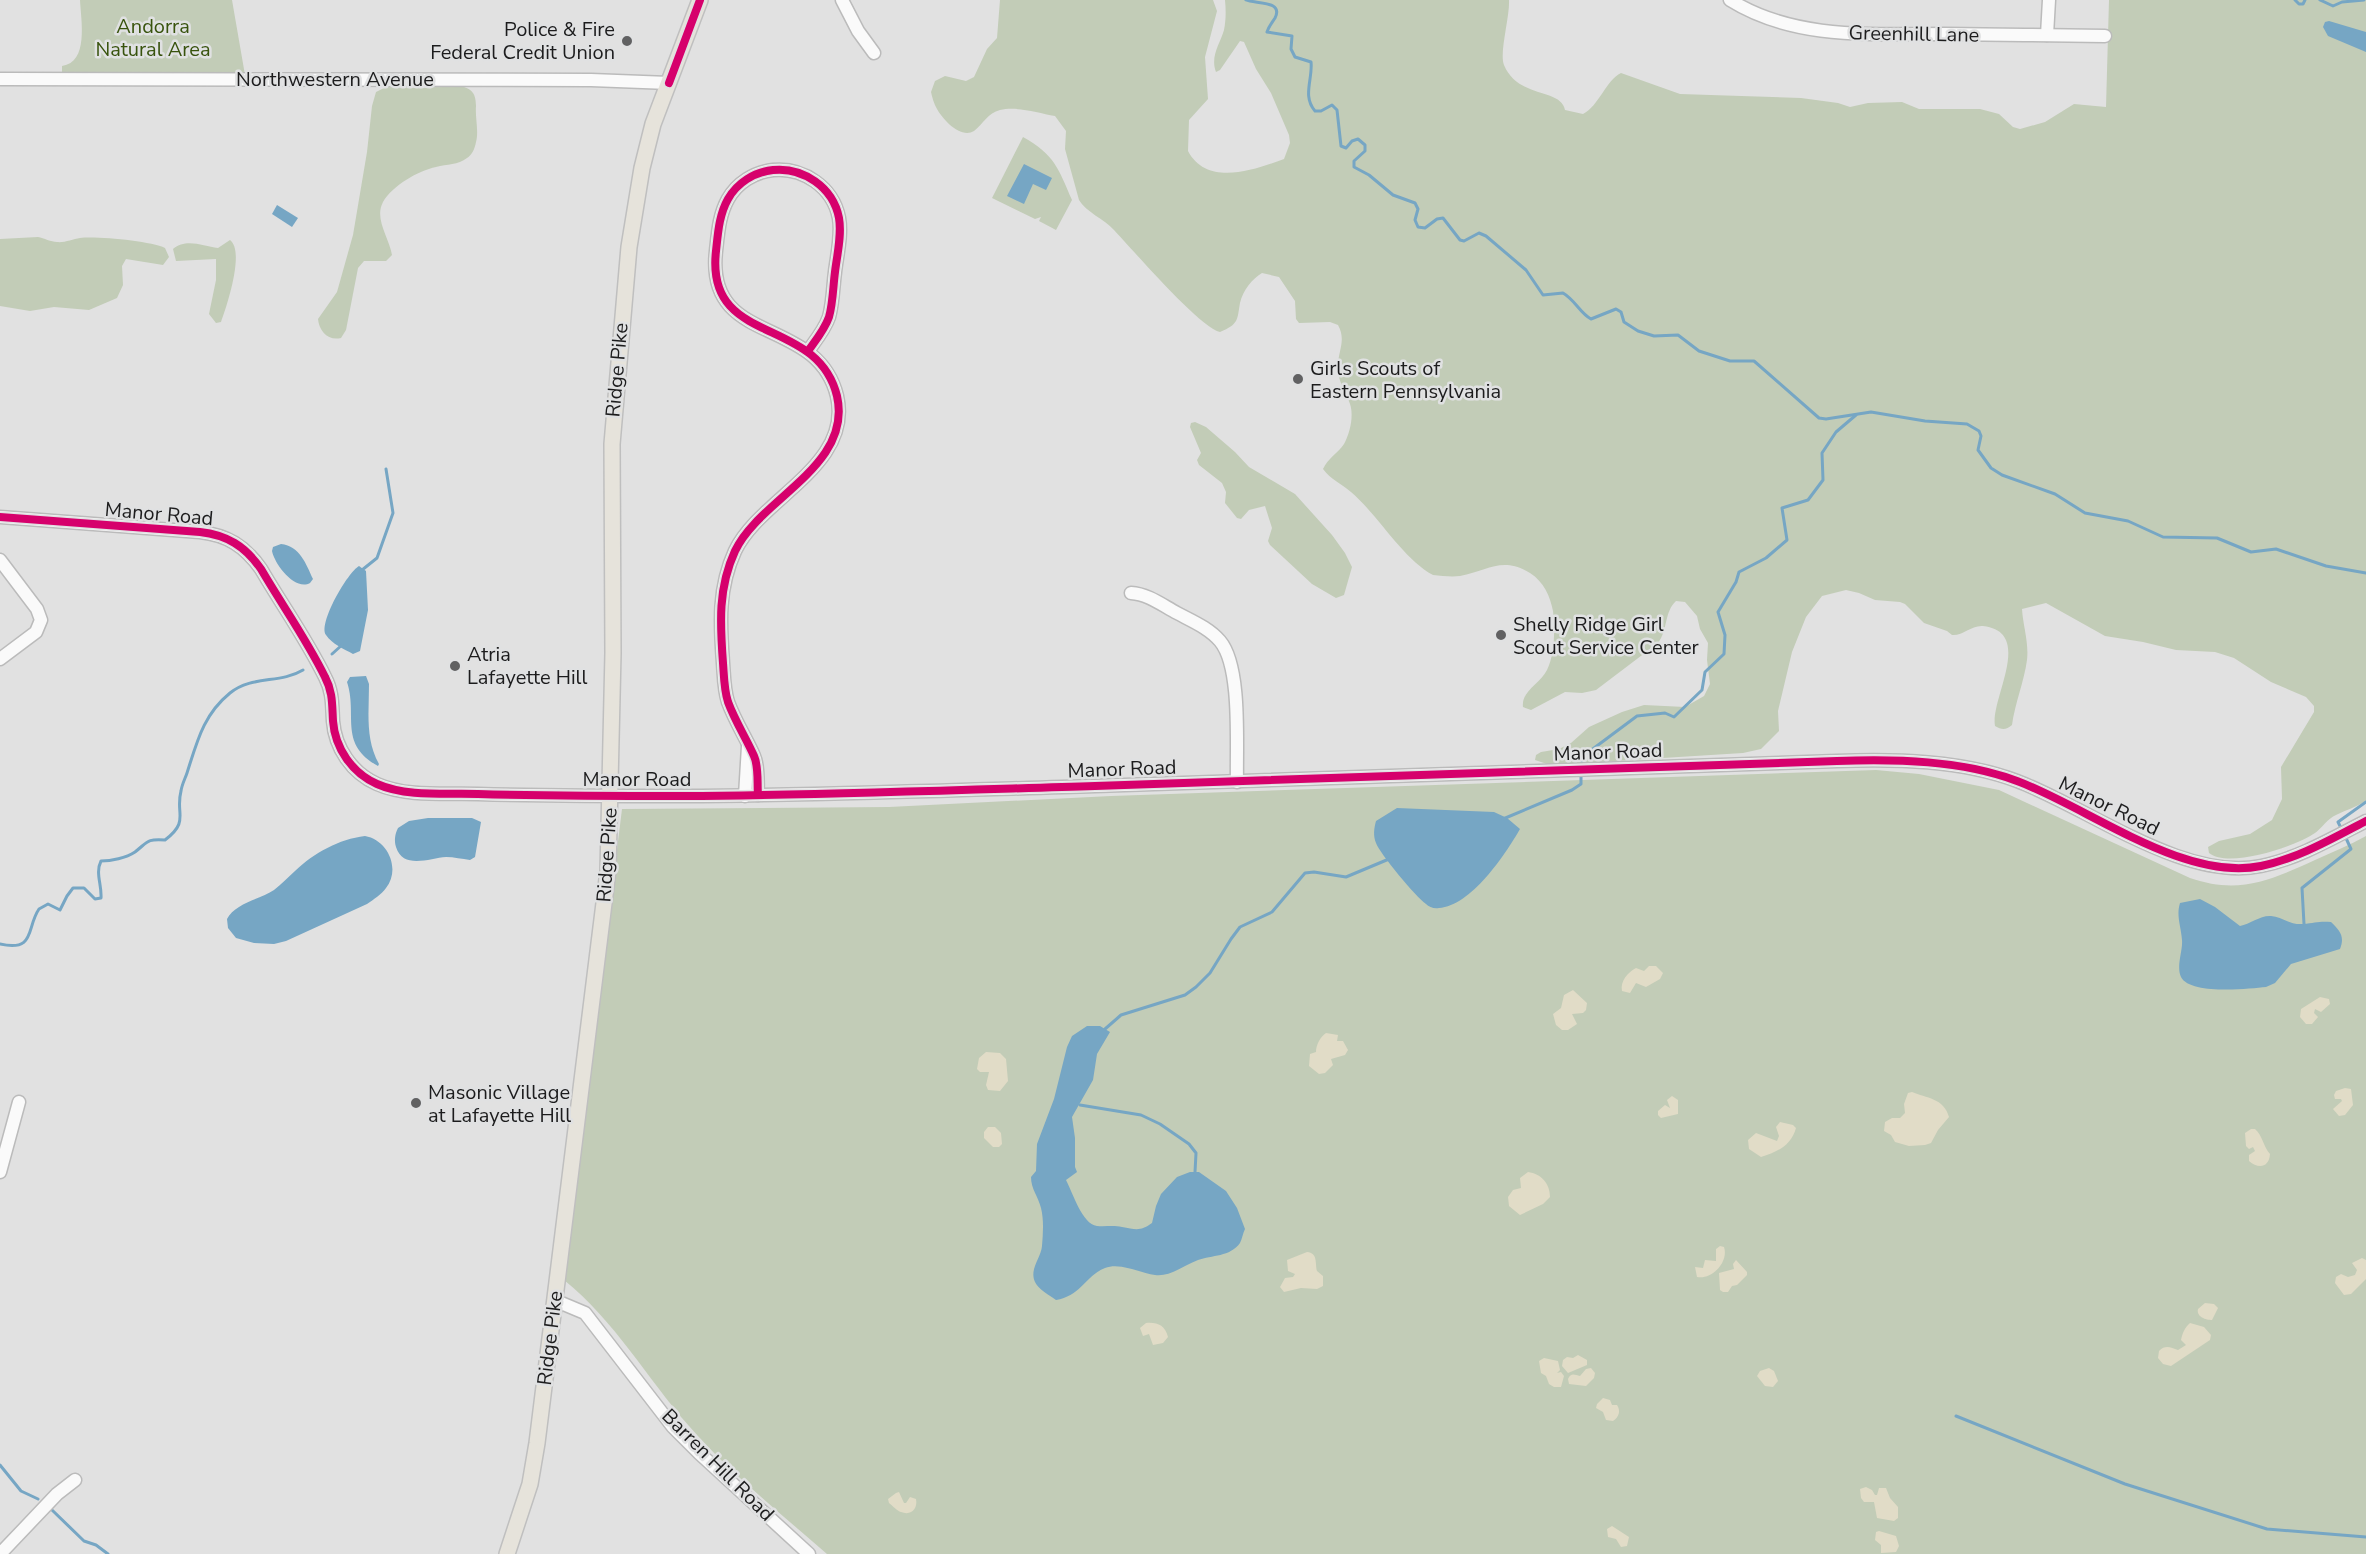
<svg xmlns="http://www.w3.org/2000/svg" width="2366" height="1554" font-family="'Nunito Sans',sans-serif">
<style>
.green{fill:#c2ccb7}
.sand{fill:#e1dcc7}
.water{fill:#76a6c4}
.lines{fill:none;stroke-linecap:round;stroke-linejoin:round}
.stream{stroke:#76a6c4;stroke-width:3}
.minor-casing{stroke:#bbb;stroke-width:15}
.major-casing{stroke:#bfbfbf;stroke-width:18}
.minor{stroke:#fafafa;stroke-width:12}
.major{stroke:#e6e3db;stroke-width:15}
.cycleway-casing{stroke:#e0e1e2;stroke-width:11}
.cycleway{stroke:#d6006c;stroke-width:8}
.poi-dot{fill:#616162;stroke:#e0e1e2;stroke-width:2}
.labels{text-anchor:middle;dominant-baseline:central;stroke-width:5;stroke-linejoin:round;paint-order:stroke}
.park-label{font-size:20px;fill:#38530d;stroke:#e0e1e2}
.poi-label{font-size:20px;fill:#1c1c1d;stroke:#e0e1e2;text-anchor:start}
.street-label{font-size:20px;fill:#1c1c1d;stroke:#e0e1e2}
</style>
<rect width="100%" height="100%" fill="#e1e1e1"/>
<!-- green -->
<g class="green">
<path d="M 80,0 L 232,0 L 245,75 L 79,75 L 62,73 L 62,66 C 89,62 81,21 80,0 Z"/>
<path d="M 1000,0 L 1213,0 L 1217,11 L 1205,57 L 1208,99 L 1189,120 L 1188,151 C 1207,187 1254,170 1284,159 L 1290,143 L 1289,135 L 1271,93 L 1256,69 L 1244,42 L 1240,41 L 1220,70 L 1216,72 C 1210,56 1220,44 1224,30 C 1226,20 1226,10 1225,0 L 1509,0 C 1510,17 1499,53 1504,65 C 1518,99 1561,88 1565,110 L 1583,114 C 1599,106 1606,80 1621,73 L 1680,94 L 1801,98 L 1838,103 L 1850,107 L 1868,103 L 1902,102 L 1919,109 L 1980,109 L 1999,114 L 2013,127 L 2020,129 L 2045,122 L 2074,104 L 2106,107 L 2109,0 L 2366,0 L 2366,801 C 2356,807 2346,810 2336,815 C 2328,818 2322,828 2315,833 C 2296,846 2229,869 2209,853 L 2208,847 L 2219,841 L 2250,834 L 2272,820 L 2282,799 L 2281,767 L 2314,712 L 2314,706 L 2306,697 L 2271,682 L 2234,658 L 2215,652 L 2176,650 L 2143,642 L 2105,636 L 2046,603 L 2022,609 C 2023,626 2029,642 2027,660 C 2024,682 2015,703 2012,725 C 2006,730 2002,730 1995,726 C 1990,699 2035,632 1983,626 C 1971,625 1963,636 1952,635 L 1947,631 L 1924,623 L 1905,604 L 1900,602 L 1875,600 L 1859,593 L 1846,590 L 1822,596 L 1806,617 L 1792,652 L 1778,711 L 1779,731 L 1761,749 L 1743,753 L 1550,765 L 1535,760 L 1536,755 L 1541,752 L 1559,749 L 1571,743 L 1589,727 L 1622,712 L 1644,705 L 1685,707 L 1704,696 L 1710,684 L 1707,660 L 1708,643 L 1700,629 L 1697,616 L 1685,602 L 1676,601 C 1664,612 1668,630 1658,643 L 1596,690 L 1582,693 L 1565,692 L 1531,710 L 1523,707 C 1521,691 1540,684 1547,670 C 1555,654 1555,629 1553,611 C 1550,596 1544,582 1530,573 C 1502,556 1488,571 1460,576 C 1452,577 1442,576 1433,575 C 1403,559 1378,515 1351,492 C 1341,483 1331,480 1323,469 C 1328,458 1338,453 1344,444 C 1350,433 1354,416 1350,404 C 1346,392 1338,382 1338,369 C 1337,352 1347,341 1338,325 L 1330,322 L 1299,323 L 1296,319 L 1295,301 L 1279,277 L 1262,273 C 1252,279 1243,290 1240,303 C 1237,320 1239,324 1220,332 C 1200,328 1132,249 1114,230 C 1104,219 1086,212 1079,200 L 1065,149 L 1066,131 L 1055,116 C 1038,113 1017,106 1000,110 C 988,113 983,124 974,131 C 961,139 943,120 937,109 C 934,104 932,97 931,92 L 935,81 L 945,76 L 966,81 L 974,77 L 987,49 L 997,38 Z"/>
<path d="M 457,85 C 470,88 476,91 476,106 C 475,118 479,131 476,142 C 475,148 472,155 467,158 C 458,165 447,164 436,167 C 418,171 393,185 383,202 C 374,219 389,237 392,255 L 386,261 L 364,261 L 358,268 L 346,330 L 341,338 C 328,341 319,331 318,319 L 337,292 L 353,235 L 367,152 L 372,106 L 376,92 L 386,87 L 426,88 Z"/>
<path d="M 1023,137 C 1055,155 1058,168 1072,200 L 1056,230 L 1039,221 L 1041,217 L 1035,219 L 992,198 Z"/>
<path d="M 38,237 C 44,238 51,242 57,242 C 64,243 73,239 80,238 C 97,236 151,241 165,248 L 169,257 L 163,265 L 126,259 L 122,266 L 123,285 L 117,298 L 89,310 L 54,307 L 30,311 L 0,306 L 0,239 Z"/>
<path d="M 230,240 C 245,251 227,306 221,322 L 216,323 L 209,314 L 216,280 L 216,259 L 176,261 L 173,249 C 186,238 203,246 218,248 Z"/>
<path d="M 1195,422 L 1206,427 L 1235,452 L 1249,467 L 1295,494 L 1332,535 L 1345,553 L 1352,567 L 1344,595 L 1336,598 L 1312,584 L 1270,545 L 1268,541 L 1272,528 L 1265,506 L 1249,510 L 1241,519 L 1237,518 L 1225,503 L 1226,492 L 1222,483 L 1199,465 L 1197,460 L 1201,453 L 1190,427 L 1191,423 Z"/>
<path d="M 1876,770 L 1919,774 L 1999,790 L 2190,878 C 2239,895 2271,880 2315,860 C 2332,852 2350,845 2366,836 L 2366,1554 L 827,1554 C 780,1513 730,1473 689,1426 C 647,1378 614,1320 564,1280 L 622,809 L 889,807 L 1111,796 Z"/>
</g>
<!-- sand -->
<g class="sand">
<path d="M 1649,966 L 1656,966 L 1663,973 L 1660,979 L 1646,987 L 1636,983 L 1630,993 L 1622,991 C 1620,981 1628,972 1636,968 L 1644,971 Z"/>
<path d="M 1573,990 L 1587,1003 L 1586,1010 L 1583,1013 L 1572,1014 L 1577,1024 L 1568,1030 L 1562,1030 L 1556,1025 L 1553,1014 L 1561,1008 L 1564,995 Z"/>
<path d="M 2320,997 L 2329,999 L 2330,1004 L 2321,1012 L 2315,1009 L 2314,1013 L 2318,1017 L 2312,1024 L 2306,1024 L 2300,1017 L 2301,1009 Z"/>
<path d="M 1326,1033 L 1338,1035 L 1337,1041 L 1343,1041 L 1348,1050 L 1345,1055 L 1331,1059 L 1333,1065 L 1325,1073 L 1319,1074 L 1309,1066 L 1310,1054 L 1316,1052 C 1316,1045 1320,1037 1326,1033 Z"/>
<path d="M 986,1052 L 1000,1053 L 1006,1059 L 1008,1081 L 1000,1091 L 988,1090 L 986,1085 L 989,1072 L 980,1072 L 977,1069 L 979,1058 Z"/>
<path d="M 2345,1088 L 2351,1089 L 2353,1105 L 2345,1115 L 2339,1116 L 2333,1109 L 2342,1101 L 2341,1099 L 2335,1099 L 2334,1095 L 2336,1091 Z"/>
<path d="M 1912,1092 C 1926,1098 1944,1098 1949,1117 L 1938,1130 L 1931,1143 L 1925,1145 L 1909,1146 L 1895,1142 L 1891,1135 L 1884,1131 L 1885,1122 L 1892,1118 L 1900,1118 L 1905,1113 L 1904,1104 L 1908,1093 Z"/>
<path d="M 1672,1096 L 1678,1100 L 1678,1114 L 1661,1118 L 1658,1115 L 1658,1111 L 1665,1105 L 1670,1108 L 1667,1100 Z"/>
<path d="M 1780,1122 L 1793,1125 L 1796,1128 C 1791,1146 1777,1152 1761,1157 L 1749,1149 L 1748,1140 L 1756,1133 L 1777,1141 L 1779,1136 L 1776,1127 Z"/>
<path d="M 988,1127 L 995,1127 L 1001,1133 L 1002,1144 L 999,1147 L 993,1147 L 984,1138 L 984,1132 Z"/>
<path d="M 2251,1129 L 2255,1129 C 2263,1136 2263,1146 2270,1154 C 2269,1168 2258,1169 2249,1161 L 2249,1155 L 2255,1151 L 2253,1147 L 2249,1149 L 2246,1146 L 2245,1133 Z"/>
<path d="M 1528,1172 C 1541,1174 1550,1183 1550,1197 L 1543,1204 L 1520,1215 L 1509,1206 L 1508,1197 L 1513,1190 L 1521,1188 L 1520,1178 Z"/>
<path d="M 1720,1246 L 1724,1247 C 1729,1262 1712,1280 1697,1277 L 1695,1267 L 1703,1268 L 1705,1260 L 1716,1261 L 1716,1249 Z"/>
<path d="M 1307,1252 C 1318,1253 1315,1263 1317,1271 L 1323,1276 L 1323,1286 L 1317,1289 L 1301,1288 L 1284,1292 L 1280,1287 L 1285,1278 L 1293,1277 L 1295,1274 L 1288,1271 L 1287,1260 Z"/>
<path d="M 2362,1258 L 2366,1260 L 2366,1279 L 2351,1294 L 2344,1295 L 2335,1283 L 2336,1277 L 2341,1274 L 2348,1277 L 2355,1275 L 2357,1270 L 2352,1263 Z"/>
<path d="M 1736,1260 L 1747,1272 L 1747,1275 L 1737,1285 L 1732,1286 L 1728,1292 L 1723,1292 L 1720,1290 L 1719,1273 L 1734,1269 L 1733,1264 Z"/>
<path d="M 2205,1303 L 2214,1304 L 2218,1308 L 2212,1320 C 2206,1320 2196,1317 2198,1309 Z"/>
<path d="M 1146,1323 C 1157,1322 1165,1325 1168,1337 L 1163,1343 L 1153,1345 L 1149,1334 L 1143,1336 L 1140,1328 Z"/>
<path d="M 2190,1323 L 2204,1327 L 2211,1335 L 2210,1340 L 2171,1366 L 2163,1364 L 2158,1358 L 2159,1351 C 2166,1344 2171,1348 2178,1350 L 2186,1345 L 2181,1340 C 2182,1334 2185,1327 2190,1323 Z"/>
<path d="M 1578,1355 L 1587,1360 L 1587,1365 L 1568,1373 L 1562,1366 L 1563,1360 L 1567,1357 L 1573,1358 Z"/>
<path d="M 1544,1358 L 1558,1361 L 1560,1370 L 1557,1373 L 1561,1372 L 1564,1376 L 1561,1387 L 1554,1387 L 1549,1384 L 1546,1376 L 1541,1373 L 1539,1361 Z"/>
<path d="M 1591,1368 L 1595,1373 L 1594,1378 L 1586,1386 L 1569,1384 L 1568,1379 C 1571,1372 1575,1375 1580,1376 L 1586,1369 Z"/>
<path d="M 1769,1368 L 1774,1371 L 1778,1381 L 1773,1387 L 1765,1386 L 1757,1376 L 1760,1371 Z"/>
<path d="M 1603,1398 L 1610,1400 L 1612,1405 L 1617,1405 C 1621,1411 1619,1417 1613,1421 L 1606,1420 L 1603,1412 L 1596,1408 L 1597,1404 Z"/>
<path d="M 1866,1487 L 1872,1490 L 1875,1495 L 1877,1495 L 1879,1488 L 1886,1488 L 1890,1498 L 1898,1507 L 1898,1518 L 1894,1521 L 1877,1518 L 1874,1502 L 1864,1502 L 1861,1498 L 1860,1489 Z"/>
<path d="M 899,1492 L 904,1503 L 906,1503 L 910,1497 L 916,1499 C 918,1509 911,1516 901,1512 C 897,1511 893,1506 889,1503 L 888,1499 L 896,1493 Z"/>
<path d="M 1612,1526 L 1629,1537 L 1627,1546 L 1621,1547 L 1616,1539 L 1608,1537 L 1607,1529 Z"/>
<path d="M 1879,1531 L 1896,1536 L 1899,1546 L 1896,1552 L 1881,1553 L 1881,1545 L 1875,1540 L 1876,1532 Z"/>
</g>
<!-- water -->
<g class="water">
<path d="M 2329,21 L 2366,32 L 2366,52 L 2328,36 L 2323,27 L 2325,22 Z"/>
<path d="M 1024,164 L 1052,178 L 1046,190 L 1033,184 L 1024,204 L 1007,196 Z"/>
<path d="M 277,205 L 298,218 L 292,227 L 272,214 Z"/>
<path d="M 281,544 C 300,546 306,564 313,579 L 310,583 C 295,591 275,565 272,551 L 273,547 Z"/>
<path d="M 359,566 L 366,571 L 368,610 L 360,651 L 353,654 C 344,649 332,644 326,635 C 318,623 348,572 359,566 Z"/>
<path d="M 366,676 L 369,684 C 369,712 365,739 379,764 L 378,766 C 338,744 358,715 347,682 L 350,677 Z"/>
<path d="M 1397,808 L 1494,812 L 1507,818 L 1520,829 C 1505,855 1471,906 1439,908 C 1434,909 1429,907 1426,904 C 1416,897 1380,854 1376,843 C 1373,836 1374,828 1376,821 Z"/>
<path d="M 428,818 L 472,818 L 481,822 L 475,857 L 470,860 C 462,859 454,857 446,857 C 430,858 403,870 396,847 C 394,840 395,834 398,828 L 409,821 Z"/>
<path d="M 365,836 C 388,840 401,869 386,888 C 381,895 374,899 367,904 L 286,941 L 274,944 L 254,943 L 236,938 L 228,928 L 227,919 C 235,903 261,899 274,890 C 282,884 288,877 295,871 C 314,853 339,839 365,836 Z"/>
<path d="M 2200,899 L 2215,907 L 2240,926 C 2250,924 2261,915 2271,916 C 2282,917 2290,925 2303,924 C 2315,923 2319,921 2331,922 C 2340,931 2345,936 2340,949 L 2291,964 L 2275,983 L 2266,987 C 2248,989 2190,995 2181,977 C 2176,966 2183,951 2182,940 C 2181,926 2176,916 2180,903 Z"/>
<path d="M 1087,1026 L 1100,1026 L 1110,1032 L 1097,1054 L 1093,1080 L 1072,1117 L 1075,1138 L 1075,1167 L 1077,1172 L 1066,1180 C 1073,1193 1082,1224 1097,1226 C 1105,1227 1113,1225 1122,1227 C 1135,1229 1140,1232 1152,1223 L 1156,1206 L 1161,1194 L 1177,1177 L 1190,1172 L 1199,1172 L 1226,1191 L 1237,1208 L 1245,1229 C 1243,1233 1242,1239 1240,1243 C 1230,1257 1212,1255 1198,1260 C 1184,1265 1171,1277 1155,1275 C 1140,1273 1120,1262 1105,1268 C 1085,1276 1081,1296 1056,1300 C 1049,1295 1038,1289 1035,1282 C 1029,1269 1041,1258 1042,1246 C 1043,1233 1044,1220 1041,1208 C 1038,1196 1031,1189 1031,1177 L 1036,1171 L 1037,1144 L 1054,1099 L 1067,1047 L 1072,1036 Z"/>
</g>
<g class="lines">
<!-- stream -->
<g class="stream">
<path d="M 1246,0 C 1255,4 1284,0 1275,18 C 1272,23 1269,26 1267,32 L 1292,36 L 1291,49 L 1295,57 L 1311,62 C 1313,79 1302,96 1315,111 L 1321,111 L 1332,105 L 1337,110 L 1341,146 L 1346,148 L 1352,141 L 1358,139 L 1365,145 L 1365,151 L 1354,161 L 1354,167 L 1369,175 L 1393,195 L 1415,203 L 1418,209 L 1415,220 L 1418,227 L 1425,228 L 1437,219 L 1443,218 L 1460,240 L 1464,241 L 1479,233 L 1486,236 L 1526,270 L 1543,295 L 1563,293 C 1575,300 1580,313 1591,319 L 1616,309 L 1621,312 L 1624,322 L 1638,331 L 1654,336 L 1678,335 L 1699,351 L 1730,361 L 1754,361 L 1819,418 L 1826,419 L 1871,412 L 1925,421 L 1967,424 L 1979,431 L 1981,436 L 1978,450 L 1991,468 L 2002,475 L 2055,494 L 2085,513 L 2128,521 L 2163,537 L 2217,538 L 2251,552 L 2276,549 L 2326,566 L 2366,573"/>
<path d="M 2295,0 L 2299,4 L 2303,4 L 2305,0"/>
<path d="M 2320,0 L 2333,6 L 2342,2 L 2364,0"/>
<path d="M 362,570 L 377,558 L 393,513 L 386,469"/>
<path d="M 332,654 L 342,645"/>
<path d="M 1582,767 L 1582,757 L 1637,716 L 1665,713 L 1674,717 L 1702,690 L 1705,672 L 1724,654 L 1725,635 L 1718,612 L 1736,582 L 1739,572 L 1766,558 L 1787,540 L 1782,508 L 1808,500 L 1823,480 L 1822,453 L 1836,432 L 1856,415"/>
<path d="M 1503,819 L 1572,790 L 1581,784 L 1581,774"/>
<path d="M 2342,830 L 2338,822 L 2366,802"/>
<path d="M 2304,924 L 2302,888 L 2351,849 L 2345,836"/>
<path d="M 0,944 C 36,952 26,928 39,909 L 48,904 L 60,910 L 67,896 L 73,888 L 84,888 L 95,899 L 101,898 C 102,885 95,873 101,861 C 111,861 126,858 135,852 C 149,841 146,839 165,840 C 190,821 175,814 181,791 C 182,784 185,779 187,773 C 197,742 203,715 230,693 C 252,675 280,684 303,670"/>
<path d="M 1105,1029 L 1121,1015 L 1185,995 L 1196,987 L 1210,973 L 1231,939 L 1240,927 L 1272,912 L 1305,873 L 1314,872 L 1346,877 L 1389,859"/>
<path d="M 1080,1105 L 1141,1115 L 1160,1124 L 1189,1144 L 1196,1153 L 1195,1172"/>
<path d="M 1956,1416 L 2125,1484 L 2267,1529 L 2366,1537"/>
<path d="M 0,1465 L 21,1491 L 38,1499"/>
<path d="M 52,1510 L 84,1541 L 96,1545 L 108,1554"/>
</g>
<!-- minor casing -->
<g class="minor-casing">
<g id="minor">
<path d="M 842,0 L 858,31 L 874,53"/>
<path d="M 1730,0 C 1794,40 1871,34 1944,34 C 1998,35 2051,35 2105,36"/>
<path d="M 2047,35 L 2049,0"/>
<path d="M 0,79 L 591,80 L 669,83"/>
<path d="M 0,517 L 200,532 C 227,535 245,546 261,569 C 282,605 307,640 325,677 C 333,692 332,705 333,721 C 335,748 352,773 377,784 C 406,797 446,793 478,794 C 547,796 615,796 684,796 C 821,795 958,790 1095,786 C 1342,779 1589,770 1837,761 C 1896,759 1961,760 2017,781 C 2089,808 2184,882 2261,866 C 2297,859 2333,838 2366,821"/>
<path d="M 0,560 L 37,609 L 41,620 L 36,632 L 0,659"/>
<path d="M 1131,593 C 1148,594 1162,605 1177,613 C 1192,621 1209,628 1220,641 C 1242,667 1236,747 1237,782"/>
<path d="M 758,795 C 757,783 759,767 754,756 C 746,738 735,721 728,702 C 724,690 724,676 723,663 C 720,623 718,588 735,551 C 760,498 853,466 837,396 C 817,314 705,348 716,251 C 718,233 719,215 728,199 C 737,183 754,172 773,170 C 803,167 833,187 839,218 C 842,235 837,255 835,272 C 833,287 833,303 829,317 C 825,329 816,340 808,351"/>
<path d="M 745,796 L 748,746"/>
<path d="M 0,1172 L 19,1102"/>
<path d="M 554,1300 L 585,1313 L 673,1427 L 699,1453 L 809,1554"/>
<path d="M 0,1554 L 57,1494 L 75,1480"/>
</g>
</g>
<!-- major casing -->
<g class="major-casing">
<path id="major" d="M 507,1554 L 530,1484 L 537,1443 L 608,871 L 613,653 L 612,444 L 629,247 L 642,168 L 653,124 L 700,0"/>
</g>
<!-- minor -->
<use href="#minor" class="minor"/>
<!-- major -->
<use href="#major" class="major"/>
<!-- cycleway casing -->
<g class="cycleway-casing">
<g id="cycleway">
<path d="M 669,83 L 700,0"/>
<path d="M 0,517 L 200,532 C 227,535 245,546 261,569 C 282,605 307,640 325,677 C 333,692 332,705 333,721 C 335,748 352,773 377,784 C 406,797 446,793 478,794 C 547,796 615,796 684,796 C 821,795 958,790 1095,786 C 1342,779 1589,770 1837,761 C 1896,759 1961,760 2017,781 C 2089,808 2184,882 2261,866 C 2297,859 2333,838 2366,821"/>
<path d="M 758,795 C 757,783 759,767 754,756 C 746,738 735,721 728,702 C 724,690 724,676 723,663 C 720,623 718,588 735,551 C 760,498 853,466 837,396 C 817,314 705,348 716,251 C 718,233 719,215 728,199 C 737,183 754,172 773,170 C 803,167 833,187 839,218 C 842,235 837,255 835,272 C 833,287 833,303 829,317 C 825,329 816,340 808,351"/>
</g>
</g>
<!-- cycleway -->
<use href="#cycleway" class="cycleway"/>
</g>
<!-- markers -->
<g class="poi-dot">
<circle cx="627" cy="41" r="6"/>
<circle cx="1298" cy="379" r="6"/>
<circle cx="1501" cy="635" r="6"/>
<circle cx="455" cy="666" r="6"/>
<circle cx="416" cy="1103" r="6"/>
</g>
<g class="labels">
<!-- park labels -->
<g class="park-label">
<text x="153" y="26">Andorra<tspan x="153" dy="23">Natural Area</tspan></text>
</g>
<!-- poi labels -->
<g class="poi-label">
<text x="615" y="29" text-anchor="end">Police &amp; Fire<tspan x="615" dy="23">Federal Credit Union</tspan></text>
<text x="1310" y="368">Girls Scouts of<tspan x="1310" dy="23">Eastern Pennsylvania</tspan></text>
<text x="1513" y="624">Shelly Ridge Girl<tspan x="1513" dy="23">Scout Service Center</tspan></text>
<text x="467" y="654">Atria<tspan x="467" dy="23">Lafayette Hill</tspan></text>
<text x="428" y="1092">Masonic Village<tspan x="428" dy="23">at Lafayette Hill</tspan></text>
</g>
<!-- street labels -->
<g class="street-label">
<text transform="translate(1914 34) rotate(1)">Greenhill Lane</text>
<text x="335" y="79">Northwestern Avenue</text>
<text transform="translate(617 370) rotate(-85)">Ridge Pike</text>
<text transform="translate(159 514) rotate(5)">Manor Road</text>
<text transform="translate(1608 752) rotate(-2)">Manor Road</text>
<text transform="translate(1122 769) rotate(-2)">Manor Road</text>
<text x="637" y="779">Manor Road</text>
<text transform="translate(2109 806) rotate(26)">Manor Road</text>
<text transform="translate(607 855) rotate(-86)">Ridge Pike</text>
<text transform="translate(550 1338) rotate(-83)">Ridge Pike</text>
<text transform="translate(718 1465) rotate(45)">Barren Hill Road</text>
</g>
</g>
</svg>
